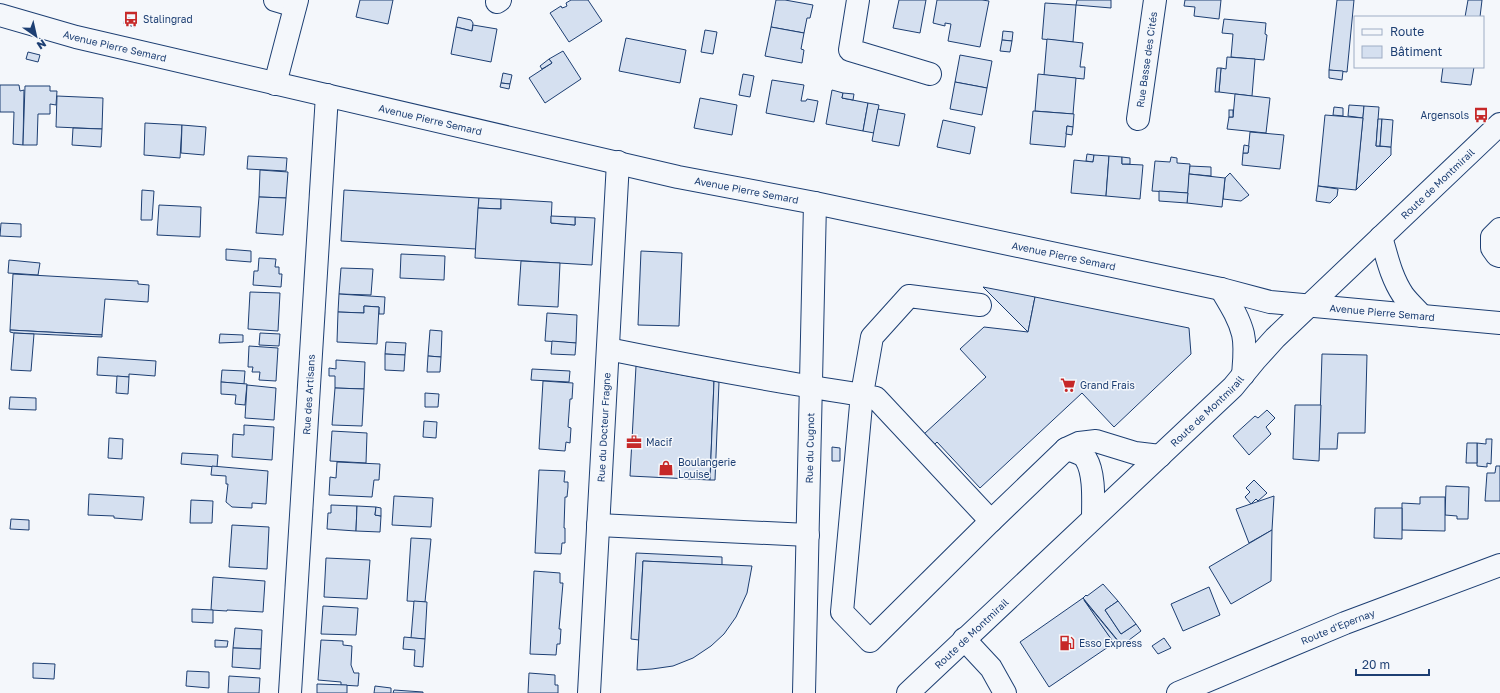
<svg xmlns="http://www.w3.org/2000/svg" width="1500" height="693" font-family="'Golos Text',sans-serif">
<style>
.building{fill:#d5e0f0;stroke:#1d3f73}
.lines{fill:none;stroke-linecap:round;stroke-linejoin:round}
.minor-casing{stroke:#1d3f73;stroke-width:24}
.major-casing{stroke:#1d3f73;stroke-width:24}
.minor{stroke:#f4f7fb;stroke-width:22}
.major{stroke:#f4f7fb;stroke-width:22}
.labels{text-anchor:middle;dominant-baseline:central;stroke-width:3;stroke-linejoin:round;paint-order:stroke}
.poi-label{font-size:10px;fill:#1d3f73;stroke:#f4f7fb;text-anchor:start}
.street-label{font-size:10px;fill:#1d3f73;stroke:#f4f7fb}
</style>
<rect width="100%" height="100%" fill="#f4f7fb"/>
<!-- building -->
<g class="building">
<path d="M 360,0 L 393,0 L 388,24 L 356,17 Z"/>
<path d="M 571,0 L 588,0 L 602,21 L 569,42 L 550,13 L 561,6 L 562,8 L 565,7 L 567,6 L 566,3 Z"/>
<path d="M 776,0 L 785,0 L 813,5 L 810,18 L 807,18 L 804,33 L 771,27 Z"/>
<path d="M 899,0 L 926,0 L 920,33 L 893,28 Z"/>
<path d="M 937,0 L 982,0 L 989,1 L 980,47 L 948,41 L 951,24 L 945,23 L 945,26 L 933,23 Z"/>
<path d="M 1077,0 L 1111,0 L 1111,8 L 1076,5 Z"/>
<path d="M 1185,0 L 1221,0 L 1219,19 L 1194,16 L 1195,7 L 1184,6 Z"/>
<path d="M 1337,0 L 1354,0 L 1347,72 L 1329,70 Z"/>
<path d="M 1468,0 L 1482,0 L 1480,17 L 1465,17 Z"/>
<path d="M 1045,3 L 1076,5 L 1073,42 L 1042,39 Z"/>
<path d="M 125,17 L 137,20 L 135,27 L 124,24 Z"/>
<path d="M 458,17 L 471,20 L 473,23 L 472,31 L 456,27 Z"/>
<path d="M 1224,19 L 1266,23 L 1265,34 L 1267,35 L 1264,60 L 1231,57 L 1233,34 L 1222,33 Z"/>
<path d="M 473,25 L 497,29 L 491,62 L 451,54 L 456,27 L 472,31 Z"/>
<path d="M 771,27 L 804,33 L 801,49 L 804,50 L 802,63 L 765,56 Z"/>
<path d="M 705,30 L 717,32 L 713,54 L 701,52 Z"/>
<path d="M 1003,31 L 1013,32 L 1012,41 L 1002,40 Z"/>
<path d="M 626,38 L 686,50 L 680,83 L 619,71 Z"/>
<path d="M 1047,39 L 1083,43 L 1080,67 L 1085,67 L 1084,79 L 1044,75 Z"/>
<path d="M 1002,40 L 1012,41 L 1010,52 L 1000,51 Z"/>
<path d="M 563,51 L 581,79 L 545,103 L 529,78 L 552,63 L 549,59 Z"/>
<path d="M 28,52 L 40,55 L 38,62 L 26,59 Z"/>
<path d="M 960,55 L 992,61 L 987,88 L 955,82 Z"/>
<path d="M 1227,57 L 1255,59 L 1252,96 L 1219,92 L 1221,68 L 1226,69 Z"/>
<path d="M 549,59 L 552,63 L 542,69 L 540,66 Z"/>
<path d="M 1443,67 L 1474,67 L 1471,85 L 1441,82 Z"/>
<path d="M 1217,68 L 1221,68 L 1219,92 L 1215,92 Z"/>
<path d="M 1329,70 L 1343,71 L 1342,80 L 1329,78 Z"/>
<path d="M 503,73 L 512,75 L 510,84 L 501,83 Z"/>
<path d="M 743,74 L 754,76 L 750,97 L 739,95 Z"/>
<path d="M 1038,74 L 1076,78 L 1073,114 L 1035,111 Z"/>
<path d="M 772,80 L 804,85 L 801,101 L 806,101 L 807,99 L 818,101 L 814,122 L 766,113 Z"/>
<path d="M 955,82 L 987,88 L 982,115 L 950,109 Z"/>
<path d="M 501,83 L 510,84 L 509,89 L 500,87 Z"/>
<path d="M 0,85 L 19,85 L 20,91 L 24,90 L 23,145 L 13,144 L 14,112 L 0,112 Z"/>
<path d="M 25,86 L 50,86 L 50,91 L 57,91 L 56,105 L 50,104 L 50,114 L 38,114 L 37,145 L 23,145 Z"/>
<path d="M 832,90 L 843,93 L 842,98 L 868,103 L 863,131 L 826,124 Z"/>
<path d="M 843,93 L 854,94 L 853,100 L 842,98 Z"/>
<path d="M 1235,94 L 1270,98 L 1266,133 L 1227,129 L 1229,117 L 1233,117 Z"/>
<path d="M 57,96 L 103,98 L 102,129 L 56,127 Z"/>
<path d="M 700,98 L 737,105 L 732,135 L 694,128 Z"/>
<path d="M 868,103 L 879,105 L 874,133 L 863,131 Z"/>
<path d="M 1349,105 L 1364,106 L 1363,118 L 1348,116 Z"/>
<path d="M 1364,106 L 1379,107 L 1376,146 L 1391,147 L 1391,155 L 1356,190 Z"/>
<path d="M 1334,107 L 1343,108 L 1343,116 L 1333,115 Z"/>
<path d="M 878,109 L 905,114 L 899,146 L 872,141 Z"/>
<rect x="1229" y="110" width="4" height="7"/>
<path d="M 1033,111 L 1074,114 L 1073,127 L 1067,126 L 1065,147 L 1030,144 Z"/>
<path d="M 1325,115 L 1363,118 L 1356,190 L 1318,186 Z"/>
<path d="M 1378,119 L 1382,119 L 1380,146 L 1376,146 Z"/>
<path d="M 1382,119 L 1393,120 L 1391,147 L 1380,146 Z"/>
<path d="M 943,120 L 975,127 L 970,154 L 937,147 Z"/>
<path d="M 145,123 L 182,125 L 180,158 L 144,155 Z"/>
<path d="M 182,125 L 206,127 L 204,155 L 181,153 Z"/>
<path d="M 1067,126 L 1073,127 L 1072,135 L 1066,134 Z"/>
<path d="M 73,128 L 102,129 L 101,147 L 72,145 Z"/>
<path d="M 1250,132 L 1284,135 L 1280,169 L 1242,165 L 1243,153 L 1248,153 Z"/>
<path d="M 1244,145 L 1249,146 L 1248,153 L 1243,153 Z"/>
<path d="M 1087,154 L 1094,155 L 1093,162 L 1086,161 Z"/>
<path d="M 1094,155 L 1109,156 L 1106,196 L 1071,193 L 1074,160 L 1093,162 Z"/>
<path d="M 248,156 L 287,158 L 286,171 L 247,169 Z"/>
<path d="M 1109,156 L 1122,157 L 1122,164 L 1143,165 L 1140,199 L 1106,196 Z"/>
<path d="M 1122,157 L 1130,158 L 1130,164 L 1122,164 Z"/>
<path d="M 1171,157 L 1177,158 L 1177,163 L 1190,164 L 1188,193 L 1152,191 L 1155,161 L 1170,162 Z"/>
<path d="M 1190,166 L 1211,167 L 1211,176 L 1189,174 Z"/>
<path d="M 260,170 L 288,172 L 286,198 L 259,197 Z"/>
<path d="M 1230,173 L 1249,195 L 1241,201 L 1223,199 L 1225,178 Z"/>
<path d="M 1189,174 L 1225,178 L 1222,207 L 1187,203 Z"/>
<path d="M 1318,186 L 1338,189 L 1337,196 L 1330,203 L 1316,201 Z"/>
<path d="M 142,190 L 154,191 L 152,220 L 141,220 Z"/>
<path d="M 344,190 L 479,198 L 476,249 L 341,241 Z"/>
<path d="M 1159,191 L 1188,193 L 1187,203 L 1159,201 Z"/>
<path d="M 259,197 L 286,198 L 283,235 L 256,233 Z"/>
<path d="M 479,198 L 501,199 L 501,209 L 478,208 Z"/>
<path d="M 501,199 L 552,202 L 551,223 L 575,225 L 575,217 L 595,218 L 592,265 L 475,258 L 478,208 L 501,209 Z"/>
<path d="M 159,205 L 201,207 L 200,237 L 157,235 Z"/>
<path d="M 551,216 L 575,217 L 575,225 L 551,223 Z"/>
<path d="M 1,223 L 21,224 L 21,237 L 0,236 Z"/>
<path d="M 226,249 L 251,251 L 251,262 L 226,260 Z"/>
<path d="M 641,251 L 682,253 L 679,326 L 638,325 Z"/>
<path d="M 401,254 L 445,256 L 444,280 L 400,278 Z"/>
<path d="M 259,258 L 276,259 L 275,267 L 279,267 L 279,274 L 282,274 L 281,287 L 253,285 L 254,271 L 258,271 Z"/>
<path d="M 9,260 L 40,263 L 38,275 L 8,273 Z"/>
<path d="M 521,261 L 560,263 L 558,307 L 518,305 Z"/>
<path d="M 341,268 L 373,269 L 371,295 L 339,294 Z"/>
<path d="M 13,274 L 138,281 L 138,284 L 149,285 L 148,302 L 105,299 L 102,335 L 10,330 Z"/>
<path d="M 983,287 L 1035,297 L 1028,332 Z"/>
<path d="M 250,292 L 280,293 L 278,331 L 248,329 Z"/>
<path d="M 339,294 L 385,297 L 384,314 L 379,314 L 379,307 L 364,306 L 364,313 L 338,312 Z"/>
<path d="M 1035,297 L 1189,328 L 1191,354 L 1114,427 L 1082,393 L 980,488 L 937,442 L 934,445 L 924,434 L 986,377 L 960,349 L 984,327 L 1028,332 Z"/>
<path d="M 364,306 L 379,307 L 377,344 L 337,342 L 338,312 L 364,313 Z"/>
<path d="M 547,313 L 577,315 L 576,343 L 545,341 Z"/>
<path d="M 10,330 L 102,335 L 102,337 L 14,333 L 10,332 Z"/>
<path d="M 430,330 L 442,331 L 441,357 L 428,356 Z"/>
<path d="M 14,333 L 34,334 L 31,371 L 11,370 Z"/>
<path d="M 260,333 L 280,334 L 279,346 L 259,345 Z"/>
<path d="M 220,334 L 243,335 L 243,342 L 219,343 Z"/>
<path d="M 552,341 L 576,343 L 575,355 L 551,354 Z"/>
<path d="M 386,342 L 406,343 L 405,355 L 385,354 Z"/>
<path d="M 249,346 L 278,348 L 276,381 L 259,380 L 260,372 L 252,372 L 253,367 L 248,367 Z"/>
<path d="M 385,354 L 405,355 L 404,371 L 385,370 Z"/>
<path d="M 1322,354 L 1367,355 L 1365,433 L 1338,433 L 1337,449 L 1319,449 Z"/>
<path d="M 428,356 L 441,357 L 440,372 L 427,372 Z"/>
<path d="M 98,357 L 156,361 L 155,376 L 129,374 L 129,377 L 97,375 Z"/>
<path d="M 336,360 L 365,362 L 364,389 L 335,388 L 335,376 L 329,376 L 329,368 L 336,369 Z"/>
<path d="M 636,366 L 714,381 L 710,480 L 630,476 Z"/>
<path d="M 532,369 L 570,371 L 569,382 L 531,380 Z"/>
<path d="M 222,370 L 245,371 L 244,384 L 221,382 Z"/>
<path d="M 117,376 L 129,377 L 128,394 L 116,393 Z"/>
<path d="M 543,381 L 573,383 L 572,399 L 570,399 L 568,427 L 571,428 L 570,443 L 566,442 L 565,451 L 539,449 Z"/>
<path d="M 714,381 L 719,382 L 715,480 L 710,480 Z"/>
<path d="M 221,382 L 247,384 L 245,405 L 235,404 L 236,395 L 221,394 Z"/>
<path d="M 247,385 L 276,388 L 274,420 L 245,418 Z"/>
<path d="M 335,388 L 364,389 L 362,426 L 332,425 Z"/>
<path d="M 425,393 L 439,394 L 438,407 L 425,407 Z"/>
<path d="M 10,397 L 36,398 L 36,410 L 9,409 Z"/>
<path d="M 1295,405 L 1321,405 L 1319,461 L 1293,459 Z"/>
<path d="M 1267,410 L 1275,418 L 1266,427 L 1271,434 L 1249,455 L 1233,436 L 1255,416 L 1258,418 Z"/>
<path d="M 424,421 L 437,422 L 436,438 L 423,437 Z"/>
<path d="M 244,425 L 274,427 L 272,460 L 232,457 L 233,434 L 244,435 Z"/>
<path d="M 332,431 L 367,433 L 366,463 L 330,461 Z"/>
<path d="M 109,438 L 123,439 L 122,459 L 108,458 Z"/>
<path d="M 1486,439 L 1492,439 L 1491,464 L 1487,463 L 1487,467 L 1477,466 L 1477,443 L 1486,444 Z"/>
<path d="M 1467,443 L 1477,443 L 1477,463 L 1466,463 Z"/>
<path d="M 832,447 L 840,448 L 840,461 L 832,461 Z"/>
<path d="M 182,453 L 218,455 L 217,467 L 181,464 Z"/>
<path d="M 337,462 L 380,464 L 379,480 L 374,480 L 372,497 L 329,495 L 330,477 L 336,478 Z"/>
<path d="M 212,466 L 268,471 L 266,504 L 252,503 L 252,508 L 232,507 L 226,502 L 228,484 L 226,484 L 226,476 L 211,475 Z"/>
<path d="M 1496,466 L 1500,466 L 1500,501 L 1485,501 L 1487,473 L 1495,473 Z"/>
<path d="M 539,470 L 565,471 L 564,482 L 568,482 L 568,487 L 567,497 L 565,497 L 564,528 L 565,528 L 565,543 L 562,543 L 561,554 L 535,553 Z"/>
<path d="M 1254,480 L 1267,493 L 1258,501 L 1256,499 L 1251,504 L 1245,497 L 1250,492 L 1246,488 Z"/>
<path d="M 1446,486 L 1469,487 L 1468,519 L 1457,519 L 1457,516 L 1445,515 Z"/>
<path d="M 89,494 L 144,497 L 142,520 L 114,518 L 114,516 L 88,515 Z"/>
<path d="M 394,496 L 433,498 L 431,527 L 392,525 Z"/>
<path d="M 1274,496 L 1272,530 L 1249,543 L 1236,509 Z"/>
<path d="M 1420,497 L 1445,497 L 1445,531 L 1402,530 L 1402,503 L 1420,504 Z"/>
<path d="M 191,500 L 213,501 L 212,523 L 190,523 Z"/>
<path d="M 331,505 L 357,506 L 356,531 L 327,529 L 328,513 L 331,513 Z"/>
<path d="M 357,506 L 376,507 L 375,515 L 381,516 L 380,532 L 356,531 Z"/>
<path d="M 376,507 L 381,508 L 381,516 L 375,515 Z"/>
<path d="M 1375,508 L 1402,508 L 1402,539 L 1374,538 Z"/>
<path d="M 11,519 L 29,520 L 29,530 L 10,529 Z"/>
<path d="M 232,525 L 269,527 L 267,569 L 229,567 Z"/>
<path d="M 1272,530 L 1271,581 L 1231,604 L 1209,567 Z"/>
<path d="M 411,538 L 431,539 L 425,602 L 407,601 Z"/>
<path d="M 636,553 L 722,557 L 722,565 L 643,561 L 639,640 L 631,639 Z"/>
<path d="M 326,558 L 370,560 L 367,599 L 324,597 Z"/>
<path d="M 643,561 L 752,566 L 747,593 L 736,617 L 724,634 L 711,646 L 693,658 L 673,666 L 652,669 L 637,670 Z"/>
<path d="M 534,571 L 560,573 L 560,583 L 563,583 L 560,618 L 559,629 L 561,629 L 560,644 L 557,644 L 556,655 L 530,654 Z"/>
<path d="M 213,577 L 265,581 L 263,612 L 227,610 L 227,611 L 211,610 Z"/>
<path d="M 1103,584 L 1118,601 L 1105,610 L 1121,634 L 1136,624 L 1141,631 L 1125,643 L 1127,645 L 1124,648 L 1083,598 L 1086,595 L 1087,596 Z"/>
<path d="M 1209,587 L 1220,615 L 1183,631 L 1171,604 Z"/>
<path d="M 1083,598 L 1114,643 L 1049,687 L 1020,642 Z"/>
<path d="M 1084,600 L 1117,640 L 1114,643 L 1097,619 Z"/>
<path d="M 414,601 L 427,602 L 425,639 L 411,638 Z"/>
<path d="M 1118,601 L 1136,624 L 1121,634 L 1105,610 Z"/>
<path d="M 323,606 L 358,608 L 356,635 L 321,634 Z"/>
<path d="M 192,609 L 213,610 L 213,623 L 192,622 Z"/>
<path d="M 235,628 L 262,630 L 261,649 L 233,648 Z"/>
<path d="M 404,637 L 425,639 L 423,667 L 414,666 L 415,650 L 403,649 Z"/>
<path d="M 1164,638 L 1171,648 L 1158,654 L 1152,646 Z"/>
<path d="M 215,640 L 228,641 L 227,647 L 215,647 Z"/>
<path d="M 321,640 L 343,641 L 343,645 L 352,646 L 351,665 L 354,673 L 359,673 L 358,686 L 341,685 L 341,682 L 318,680 Z"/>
<path d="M 233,648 L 261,649 L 260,669 L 232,667 Z"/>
<path d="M 33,663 L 55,664 L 54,679 L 33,678 Z"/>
<path d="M 187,671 L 209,672 L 209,688 L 186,686 Z"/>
<path d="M 529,673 L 555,675 L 555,685 L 558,685 L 558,693 L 528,693 Z"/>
<path d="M 229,676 L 260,678 L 259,693 L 228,693 Z"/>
<path d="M 317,684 L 347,685 L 347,693 L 317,693 Z"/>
<path d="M 375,686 L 391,688 L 391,693 L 374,693 Z"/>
<path d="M 394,690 L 423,692 L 423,693 L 393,693 Z"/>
</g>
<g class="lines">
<!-- minor casing -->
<g class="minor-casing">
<g id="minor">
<path d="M 275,0 L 295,6"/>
<path d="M 858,0 L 850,50 L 930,74"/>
<path d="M 497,2 L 500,0"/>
<path d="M 275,84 L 297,0"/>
<path id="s1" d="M 1138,119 L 1155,0"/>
<path d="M 1500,229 L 1492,237 L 1492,248 L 1497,255 L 1500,256"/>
<path d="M 608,349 C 672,362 736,374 801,385 C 826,390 851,392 876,398 L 991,521 L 870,641 L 842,612 L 862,394 L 872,337 L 909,296 L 980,305"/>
<path d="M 1093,518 C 1093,501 1095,474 1086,459 C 1082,453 1072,451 1066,449 L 1079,443 L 1096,441 L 1135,453 L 1160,456"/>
<path d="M 991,521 L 1066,449"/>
<path d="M 598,525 L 808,535"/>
<path d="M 964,639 L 991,668 L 1005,693"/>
<path id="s2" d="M 290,693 L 327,95"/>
<path id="s3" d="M 589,693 L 618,162"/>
<path id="s4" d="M 804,693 L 815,203"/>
</g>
</g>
<!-- major casing -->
<g class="major-casing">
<g id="major">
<path id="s5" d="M 0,15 L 76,37 L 678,177 L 815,203 L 1221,289 L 1270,302 L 1500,323"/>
<path d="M 1381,237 C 1387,257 1391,277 1403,295 C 1409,303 1416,309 1422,316"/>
<path d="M 1221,289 C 1230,304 1239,318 1243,334 C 1246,347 1244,362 1243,375"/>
<path id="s6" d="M 908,693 L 1233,387 L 1256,359 L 1275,338 L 1500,124"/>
<path id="s7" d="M 1178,693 L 1345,623 L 1500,565"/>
</g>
</g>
<!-- minor -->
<use href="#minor" class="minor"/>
<!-- major -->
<use href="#major" class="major"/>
</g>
<!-- icons -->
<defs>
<g id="bus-bare" transform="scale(1.2)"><path d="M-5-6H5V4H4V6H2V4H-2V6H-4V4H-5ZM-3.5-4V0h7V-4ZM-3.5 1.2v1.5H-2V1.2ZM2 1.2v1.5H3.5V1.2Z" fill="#c62828" stroke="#f4f7fb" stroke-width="2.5" paint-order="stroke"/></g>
<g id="supermarket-bare" transform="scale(1.2)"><path d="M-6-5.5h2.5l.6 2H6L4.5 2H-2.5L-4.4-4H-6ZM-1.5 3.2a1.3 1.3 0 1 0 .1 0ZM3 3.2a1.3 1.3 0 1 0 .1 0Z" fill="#c62828" stroke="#f4f7fb" stroke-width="2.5" paint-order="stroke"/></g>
<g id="office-bare" transform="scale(1.2)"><path d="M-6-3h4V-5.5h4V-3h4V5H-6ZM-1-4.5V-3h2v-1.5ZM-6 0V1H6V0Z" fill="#c62828" stroke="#f4f7fb" stroke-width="2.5" paint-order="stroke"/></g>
<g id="shop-bare" transform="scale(1.2)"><path d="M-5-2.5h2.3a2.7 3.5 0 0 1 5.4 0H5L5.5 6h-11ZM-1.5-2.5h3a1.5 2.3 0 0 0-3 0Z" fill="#c62828" stroke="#f4f7fb" stroke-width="2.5" paint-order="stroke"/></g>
<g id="fuel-bare" transform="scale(1.2)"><path d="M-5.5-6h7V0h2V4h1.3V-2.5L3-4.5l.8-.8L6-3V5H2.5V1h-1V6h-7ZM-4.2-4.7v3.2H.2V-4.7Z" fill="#c62828" stroke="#f4f7fb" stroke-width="2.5" paint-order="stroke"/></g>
</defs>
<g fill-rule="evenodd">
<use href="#bus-bare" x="131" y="19"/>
<use href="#bus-bare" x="1481" y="115"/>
<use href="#supermarket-bare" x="1068" y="385"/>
<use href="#office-bare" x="634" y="442"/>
<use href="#shop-bare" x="666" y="468"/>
<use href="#fuel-bare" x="1067" y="643"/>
</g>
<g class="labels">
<!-- poi labels -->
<g class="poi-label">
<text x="143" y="19">Stalingrad</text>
<text x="1469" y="115" text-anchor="end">Argensols</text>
<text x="1080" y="385">Grand Frais</text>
<text x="646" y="442">Macif</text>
<text x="678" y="462">Boulangerie<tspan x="678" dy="12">Louise</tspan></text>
<text x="1079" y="643">Esso Express</text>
</g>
<!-- street labels -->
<g class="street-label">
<text stroke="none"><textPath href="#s5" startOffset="119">Avenue Pierre Semard</textPath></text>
<text stroke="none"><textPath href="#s1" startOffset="60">Rue Basse des Cités</textPath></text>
<text stroke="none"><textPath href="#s5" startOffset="443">Avenue Pierre Semard</textPath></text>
<text stroke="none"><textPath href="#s6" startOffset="735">Route de Montmirail</textPath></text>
<text stroke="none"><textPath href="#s5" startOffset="767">Avenue Pierre Semard</textPath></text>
<text stroke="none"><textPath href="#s5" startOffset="1091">Avenue Pierre Semard</textPath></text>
<text stroke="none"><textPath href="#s5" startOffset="1415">Avenue Pierre Semard</textPath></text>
<text stroke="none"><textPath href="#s2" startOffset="299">Rue des Artisans</textPath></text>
<text stroke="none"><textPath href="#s6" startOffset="411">Route de Montmirail</textPath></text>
<text stroke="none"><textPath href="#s3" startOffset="266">Rue du Docteur Fragne</textPath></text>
<text stroke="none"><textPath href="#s4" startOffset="245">Rue du Cugnot</textPath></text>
<text stroke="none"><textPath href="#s7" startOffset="173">Route d'Epernay</textPath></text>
<text stroke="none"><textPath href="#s6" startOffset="87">Route de Montmirail</textPath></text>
</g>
</g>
<!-- legend -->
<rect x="1354" y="16" width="130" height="52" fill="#f4f7fb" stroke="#9eadc5"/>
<rect x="1362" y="29" width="20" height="6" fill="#f4f7fb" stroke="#9eadc5"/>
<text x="1390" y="36" font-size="12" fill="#1d3f73">Route</text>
<rect x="1362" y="46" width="20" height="12" fill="#d5e0f0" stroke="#9eadc5"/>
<text x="1390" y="56" font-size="12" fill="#1d3f73">Bâtiment</text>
<!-- north arrow -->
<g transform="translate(36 36) rotate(146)" stroke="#f4f7fb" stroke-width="3" paint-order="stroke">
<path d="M0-3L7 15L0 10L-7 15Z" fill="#1d3f73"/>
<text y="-6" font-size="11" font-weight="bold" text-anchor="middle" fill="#1d3f73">N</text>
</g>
<!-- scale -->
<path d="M1356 669v6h73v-6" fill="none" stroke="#1d3f73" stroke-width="2"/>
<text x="1362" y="669" font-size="12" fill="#1d3f73" stroke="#f4f7fb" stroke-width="3" paint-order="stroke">20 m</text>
</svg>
